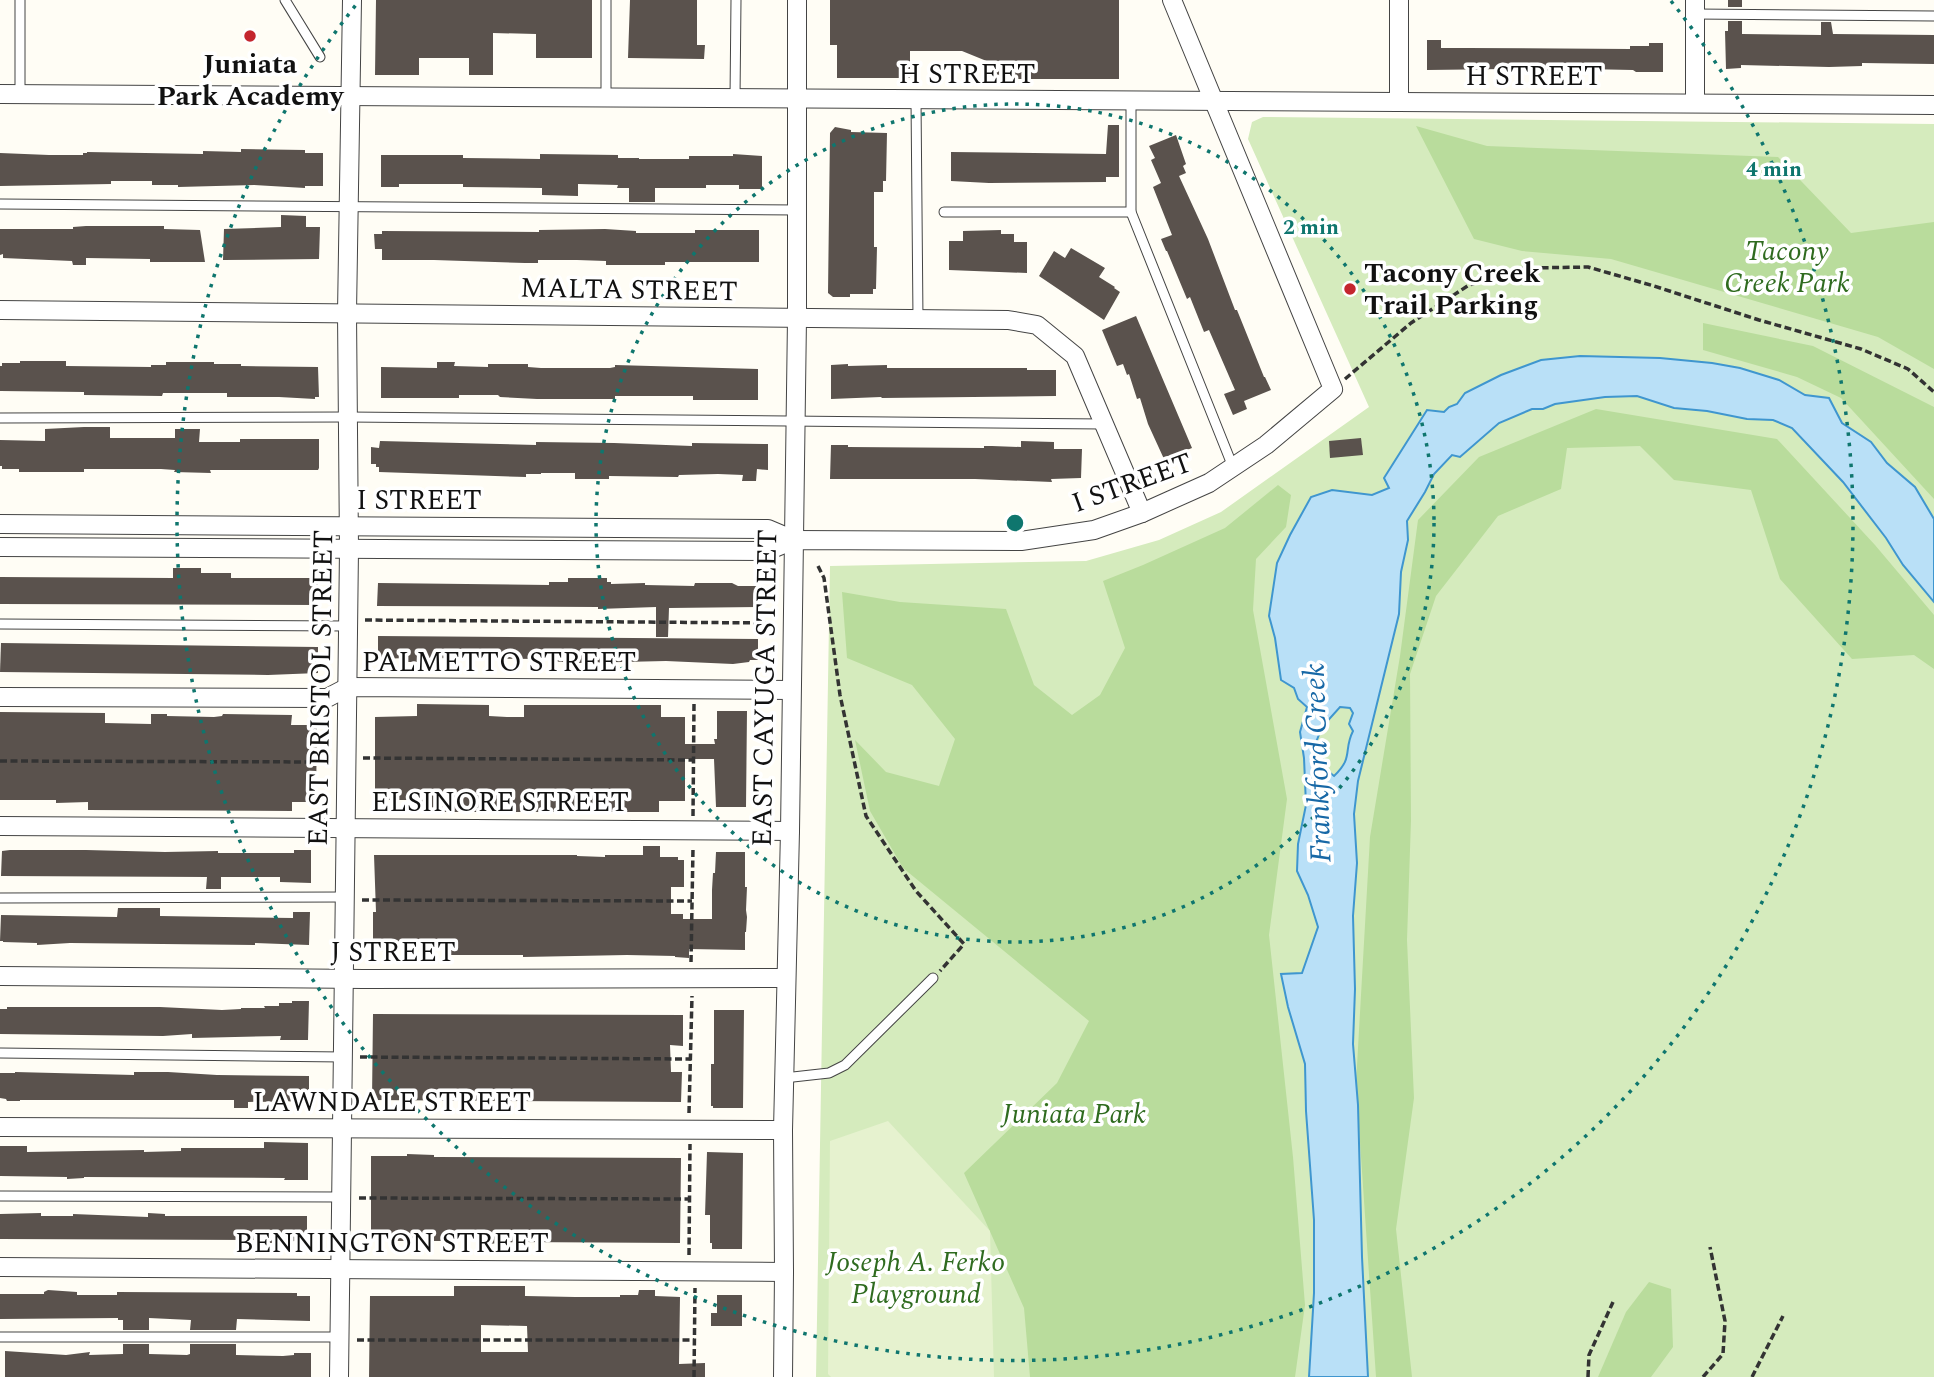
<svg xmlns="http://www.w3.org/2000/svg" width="1934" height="1377" font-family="Spectral,serif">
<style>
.green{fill:#d5ebbd}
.forest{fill:#b9dc9c}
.pitch{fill:#e6f2cf}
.water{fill:#b9e0f7;stroke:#3f96cf;stroke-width:2;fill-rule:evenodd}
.building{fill:#5a524d;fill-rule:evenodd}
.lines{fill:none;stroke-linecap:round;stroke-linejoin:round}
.lane-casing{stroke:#444;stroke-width:11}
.street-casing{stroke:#444;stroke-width:20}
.path{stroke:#333;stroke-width:3.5;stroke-dasharray:7 3.5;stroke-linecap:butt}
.lane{stroke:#fff;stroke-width:9}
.street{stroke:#fff;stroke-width:18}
.ring{fill:none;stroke:#0f766e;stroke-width:3.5;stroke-dasharray:3.5 7}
.poi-dot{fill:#c4262e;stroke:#fff;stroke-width:2.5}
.labels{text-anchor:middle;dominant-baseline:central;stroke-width:7;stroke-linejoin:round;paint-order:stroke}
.poi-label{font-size:28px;font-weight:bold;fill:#111;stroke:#fff}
.street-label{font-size:28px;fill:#111;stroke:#fff}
.park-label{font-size:28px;font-style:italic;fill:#2f6b1f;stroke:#fff}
.water-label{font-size:30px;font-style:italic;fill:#1768a6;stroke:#fff}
.centre{fill:#0f766e;stroke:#fff;stroke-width:3.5}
.ring-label{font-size:21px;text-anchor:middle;font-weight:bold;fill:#0f766e;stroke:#fff;stroke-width:7;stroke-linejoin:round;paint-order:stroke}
</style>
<rect width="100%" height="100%" fill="#fffdf5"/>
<!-- green -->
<path class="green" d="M 1263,117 L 1934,124 L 1934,1377 L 816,1377 L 830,566 L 1086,561 L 1159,540 L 1221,512 L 1369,407 L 1248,139 L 1252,122 Z"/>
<!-- forest -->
<g class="forest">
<path d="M 1416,126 L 1487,146 L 1778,157 L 1851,233 L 1934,222 L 1934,369 L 1878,337 L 1611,259 L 1522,251 L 1474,239 Z"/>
<path d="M 1703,323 L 1813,346 L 1934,407 L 1934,499 L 1841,398 L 1797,377 L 1703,350 Z"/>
<path d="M 1596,409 L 1777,439 L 1875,545 L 1934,615 L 1934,669 L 1914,655 L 1852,659 L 1780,579 L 1751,490 L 1674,480 L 1640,446 L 1567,448 L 1561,489 L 1498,516 L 1436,596 L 1410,674 L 1411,820 L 1407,940 L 1414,1098 L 1396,1229 L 1412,1377 L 1376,1377 L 1356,1083 L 1370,837 L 1400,656 L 1418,520 L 1479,457 Z"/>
<path d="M 1278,485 L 1291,495 L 1286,527 L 1256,559 L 1253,610 L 1287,799 L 1269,935 L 1293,1157 L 1305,1305 L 1295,1377 L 1030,1377 L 1024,1308 L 964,1173 L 1057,1083 L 1089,1021 L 903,868 L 870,811 L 855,740 L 886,772 L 939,786 L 955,739 L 912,685 L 847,658 L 842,592 L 900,602 L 1006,609 L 1034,685 L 1072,715 L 1100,695 L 1125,648 L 1103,581 L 1143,565 L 1225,528 Z"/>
<path d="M 1649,1282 L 1671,1289 L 1673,1347 L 1651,1377 L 1598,1377 L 1626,1312 Z"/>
</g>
<!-- pitch -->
<path class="pitch" d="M 888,1121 L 990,1231 L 994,1377 L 831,1377 L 828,1374 L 830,1141 Z"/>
<!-- water -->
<path class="water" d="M 1580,356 L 1660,358 L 1712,363 L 1740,368 L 1779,380 L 1805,395 L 1829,398 L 1842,423 L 1871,442 L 1887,463 L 1915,487 L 1934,519 L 1934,602 L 1903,565 L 1886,538 L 1843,482 L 1792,428 L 1773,420 L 1747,419 L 1707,411 L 1674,408 L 1637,396 L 1605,397 L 1555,404 L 1543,409 L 1532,409 L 1499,423 L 1460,457 L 1452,455 L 1434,474 L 1425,492 L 1407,521 L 1408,540 L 1401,572 L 1399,614 L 1358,781 L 1354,814 L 1357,863 L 1353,916 L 1355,989 L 1353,1044 L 1358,1105 L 1362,1257 L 1368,1377 L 1309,1377 L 1314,1293 L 1314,1220 L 1306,1111 L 1305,1064 L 1288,1007 L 1281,974 L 1302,973 L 1318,927 L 1308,895 L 1297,871 L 1298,844 L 1306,805 L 1304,758 L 1300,732 L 1307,707 L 1298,699 L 1294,688 L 1281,680 L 1275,638 L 1269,616 L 1277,563 L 1290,535 L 1311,497 L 1332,490 L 1372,495 L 1389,488 L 1384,478 L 1427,410 L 1444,412 L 1449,407 L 1457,404 L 1465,393 L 1501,375 L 1541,360 ZM 1340,707 L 1350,708 L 1353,713 L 1349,724 L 1353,731 C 1343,751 1354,757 1334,776 L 1323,767 L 1323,758 L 1315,745 L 1322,727 Z"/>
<!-- building -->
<g class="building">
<path d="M 376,0 L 592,0 L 592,58 L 536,58 L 536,34 L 493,33 L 493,75 L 469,75 L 469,58 L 419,58 L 419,75 L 375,75 Z"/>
<path d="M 630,0 L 697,0 L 697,45 L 705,45 L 704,59 L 628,58 Z"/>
<path d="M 830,0 L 1119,0 L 1119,79 L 989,79 L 989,62 L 962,51 L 910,51 L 910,78 L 837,78 L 837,45 L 830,45 Z"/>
<rect x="1728" y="0" width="14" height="7"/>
<path d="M 1728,21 L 1742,21 L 1742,34 L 1821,35 L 1821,22 L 1831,22 L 1833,34 L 1934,35 L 1934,64 L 1862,63 L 1862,66 L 1829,67 L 1741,65 L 1741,68 L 1726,69 L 1725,31 L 1728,31 Z"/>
<path d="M 1427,40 L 1441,40 L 1441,48 L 1467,48 L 1630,49 L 1630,46 L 1649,46 L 1649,43 L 1663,43 L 1663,72 L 1636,72 L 1633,70 L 1584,69 L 1533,71 L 1533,69 L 1506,69 L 1427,70 Z"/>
<path d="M 1108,125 L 1119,125 L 1119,177 L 1106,177 L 1106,182 L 989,183 L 951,181 L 951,152 L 1106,154 Z"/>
<path d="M 835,127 L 851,130 L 851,132 L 887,133 L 886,181 L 883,181 L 883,192 L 874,192 L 874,247 L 877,247 L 876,289 L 873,289 L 873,294 L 850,294 L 850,297 L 833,297 L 828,293 L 830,133 Z"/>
<path d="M 1176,135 L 1186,164 L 1183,166 L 1186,173 L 1179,176 L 1208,239 L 1235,310 L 1237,310 L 1264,377 L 1265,377 L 1271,390 L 1244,401 L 1247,409 L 1233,415 L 1224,394 L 1235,390 L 1209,330 L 1204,332 L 1190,297 L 1187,299 L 1167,251 L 1166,251 L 1161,239 L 1172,235 L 1153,187 L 1161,183 L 1151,160 L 1155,158 L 1149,146 Z"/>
<path d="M 241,149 L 305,150 L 305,153 L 323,153 L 323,186 L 305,186 L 305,188 L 254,185 L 178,187 L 178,185 L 152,185 L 152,181 L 111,181 L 111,184 L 0,186 L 0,153 L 49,155 L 83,155 L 83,153 L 87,153 L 87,152 L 203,154 L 203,151 L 241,152 Z"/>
<path d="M 540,154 L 618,155 L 618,158 L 639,158 L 639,159 L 689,159 L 689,156 L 733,156 L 733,154 L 762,156 L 762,189 L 739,189 L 739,185 L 706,185 L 706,188 L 655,188 L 655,202 L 629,202 L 629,188 L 617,188 L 618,185 L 578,184 L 578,196 L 542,195 L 542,188 L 463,187 L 463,184 L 399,184 L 399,187 L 381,187 L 381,155 L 463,155 L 463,158 L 540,159 Z"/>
<path d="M 281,215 L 306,216 L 306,227 L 320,227 L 319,259 L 223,260 L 224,229 L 281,227 Z"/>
<path d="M 86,226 L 164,226 L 164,229 L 200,230 L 205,262 L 150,262 L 150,259 L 86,258 L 86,265 L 73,265 L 72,261 L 3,258 L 3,254 L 0,255 L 0,229 L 73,229 L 73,227 Z"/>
<path d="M 605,229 L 636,231 L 636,233 L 695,233 L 695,230 L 759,230 L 759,262 L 665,262 L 665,265 L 606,265 L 606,261 L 577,260 L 538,260 L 538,263 L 525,263 L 434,260 L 382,260 L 382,249 L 375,249 L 374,234 L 382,234 L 382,231 L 539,232 L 539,230 Z"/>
<path d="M 1001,230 L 1001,234 L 1014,234 L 1014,242 L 1027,242 L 1027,273 L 949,270 L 949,241 L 963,241 L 963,231 Z"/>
<path d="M 1071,248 L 1105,268 L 1099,277 L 1115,287 L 1114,288 L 1120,292 L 1104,320 L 1039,276 L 1054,251 L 1065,258 Z"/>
<path d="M 1136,316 L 1192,448 L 1164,459 L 1148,424 L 1140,398 L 1137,399 L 1129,374 L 1127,375 L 1123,364 L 1117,366 L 1102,330 Z"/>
<path d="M 20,361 L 66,361 L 66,366 L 151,367 L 151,365 L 166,365 L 166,362 L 214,362 L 214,364 L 241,364 L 241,366 L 318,367 L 319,397 L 315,397 L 315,399 L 279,397 L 227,397 L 227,393 L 163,393 L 162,396 L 84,395 L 84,392 L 0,391 L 0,366 L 2,366 L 2,363 L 20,363 Z"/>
<path d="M 437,362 L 455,362 L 454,366 L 488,367 L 488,364 L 528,364 L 528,367 L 541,368 L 610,368 L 615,367 L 615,365 L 758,369 L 758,400 L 693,400 L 693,396 L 615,396 L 615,399 L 537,399 L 500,397 L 498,395 L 459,395 L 459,398 L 381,398 L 381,367 L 437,368 Z"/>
<path d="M 848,364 L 848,366 L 887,365 L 887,368 L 1027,368 L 1027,370 L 1056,370 L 1056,396 L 882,398 L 881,397 L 831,399 L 831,365 Z"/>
<path d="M 84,427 L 110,427 L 110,438 L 175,438 L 175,429 L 200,429 L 199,442 L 240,442 L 240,439 L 319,439 L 319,468 L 318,470 L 210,470 L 211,473 L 174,472 L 175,470 L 161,469 L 84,469 L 84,472 L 19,472 L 19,469 L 2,469 L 2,466 L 0,466 L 0,440 L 45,441 L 45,429 Z"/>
<path d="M 1361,438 L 1363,455 L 1330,458 L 1329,441 Z"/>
<path d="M 380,441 L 536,445 L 536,442 L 614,443 L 692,446 L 692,443 L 768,444 L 768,470 L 757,469 L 756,481 L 742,481 L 743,475 L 718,474 L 679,475 L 678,477 L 609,476 L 609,479 L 575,479 L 575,473 L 541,473 L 541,474 L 526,474 L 526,477 L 379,472 L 379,467 L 376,467 L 376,464 L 371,464 L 371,447 L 379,448 Z"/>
<path d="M 1021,441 L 1054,442 L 1054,449 L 1082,449 L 1081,478 L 1051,479 L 1052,482 L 975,479 L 830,479 L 831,445 L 848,445 L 848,447 L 984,448 L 984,446 L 992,446 L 1021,447 Z"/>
<path d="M 173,568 L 201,568 L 201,573 L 231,573 L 231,578 L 318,578 L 318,605 L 0,604 L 0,577 L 173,578 Z"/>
<path d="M 568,578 L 607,578 L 607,582 L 611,582 L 611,584 L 645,583 L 645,585 L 694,586 L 695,583 L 732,583 L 738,586 L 758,586 L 758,607 L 669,608 L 668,637 L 656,637 L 656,607 L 598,609 L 598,607 L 377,606 L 378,583 L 549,585 L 549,582 L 568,582 Z"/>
<path d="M 378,636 L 758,639 L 758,660 L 750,660 L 749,662 L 733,664 L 666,661 L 578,663 L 549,661 L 549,659 L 421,658 L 421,662 L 407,662 L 407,658 L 378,659 Z"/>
<path d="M 1,643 L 318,647 L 318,673 L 268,675 L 0,672 Z"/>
<path d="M 417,704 L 489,705 L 489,716 L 507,717 L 524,717 L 524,705 L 661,705 L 661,717 L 685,717 L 685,744 L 715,744 L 714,739 L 717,739 L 717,711 L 747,711 L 746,807 L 716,807 L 714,759 L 685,759 L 685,801 L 659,801 L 659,812 L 416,812 L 416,800 L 375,800 L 375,717 L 417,716 Z"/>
<path d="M 0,712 L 105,713 L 105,723 L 151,724 L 151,714 L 167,714 L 167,716 L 214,717 L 222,716 L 223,714 L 292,715 L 291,725 L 317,725 L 316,799 L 315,799 L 315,802 L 292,802 L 292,811 L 88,810 L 88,802 L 56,803 L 56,800 L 0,800 Z"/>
<path d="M 643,846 L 660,846 L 660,857 L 678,857 L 678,860 L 684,860 L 684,887 L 671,887 L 671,914 L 683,914 L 683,919 L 712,919 L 712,890 L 713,873 L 715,873 L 716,852 L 745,852 L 745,887 L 747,887 L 746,910 L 747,917 L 746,932 L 745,932 L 745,950 L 689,949 L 689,958 L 675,957 L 675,956 L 627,955 L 523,957 L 523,955 L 447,955 L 447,944 L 442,944 L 442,942 L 399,942 L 398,952 L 383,952 L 382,944 L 373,942 L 373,912 L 376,912 L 374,855 L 577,855 L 577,856 L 605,857 L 605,855 L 643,855 Z"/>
<path d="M 10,850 L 86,850 L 165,852 L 218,851 L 218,853 L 294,853 L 294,850 L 311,850 L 311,883 L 280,882 L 280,877 L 221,877 L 221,889 L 206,889 L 207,877 L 1,876 L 2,851 Z"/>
<path d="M 118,908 L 160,908 L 160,916 L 293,918 L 293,912 L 310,912 L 309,945 L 255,943 L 255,945 L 70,943 L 37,945 L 37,943 L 3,942 L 3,941 L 0,941 L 1,915 L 117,917 Z"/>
<path d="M 292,1001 L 309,1001 L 308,1040 L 280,1040 L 281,1036 L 192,1038 L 192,1034 L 163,1036 L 0,1034 L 0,1009 L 7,1009 L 7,1007 L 160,1007 L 222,1010 L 241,1009 L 241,1008 L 265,1008 L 264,1006 L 279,1006 L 279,1003 L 292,1003 Z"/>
<path d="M 714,1010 L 744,1010 L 743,1108 L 713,1108 L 713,1106 L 711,1106 L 711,1064 L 714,1064 Z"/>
<path d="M 373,1014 L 683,1015 L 683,1046 L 670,1045 L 671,1072 L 682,1072 L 681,1102 L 372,1100 Z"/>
<path d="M 15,1072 L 134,1075 L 134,1072 L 168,1072 L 217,1075 L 309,1076 L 309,1101 L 248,1102 L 248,1108 L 234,1108 L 234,1100 L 20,1100 L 20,1101 L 7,1101 L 6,1099 L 0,1098 L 0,1073 L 15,1073 Z"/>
<path d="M 264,1142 L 308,1143 L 308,1180 L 284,1180 L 285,1178 L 84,1177 L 84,1178 L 67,1179 L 67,1177 L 0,1176 L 0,1146 L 27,1146 L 27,1152 L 144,1150 L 144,1152 L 181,1151 L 181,1148 L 264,1148 Z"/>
<path d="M 707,1152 L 743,1153 L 742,1249 L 712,1249 L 712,1243 L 710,1243 L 710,1215 L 705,1215 Z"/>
<path d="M 407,1154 L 434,1155 L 434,1157 L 681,1158 L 680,1243 L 516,1242 L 486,1244 L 486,1241 L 371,1241 L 371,1156 L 407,1156 Z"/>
<path d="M 41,1213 L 41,1216 L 73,1216 L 73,1214 L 148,1217 L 148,1213 L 165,1214 L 165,1216 L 307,1216 L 307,1240 L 272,1243 L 256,1242 L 256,1240 L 0,1239 L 0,1214 Z"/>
<path d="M 454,1286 L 525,1286 L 525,1296 L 575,1297 L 620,1297 L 620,1295 L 638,1295 L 639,1290 L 655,1290 L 655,1296 L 680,1297 L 679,1364 L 705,1363 L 705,1377 L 369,1377 L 370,1296 L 454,1296 ZM 481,1325 L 527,1326 L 528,1352 L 481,1352 Z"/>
<path d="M 48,1290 L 77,1292 L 77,1295 L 117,1295 L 117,1292 L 297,1293 L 297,1296 L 310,1296 L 310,1321 L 237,1319 L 236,1330 L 190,1330 L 191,1320 L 149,1318 L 149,1330 L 123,1330 L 123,1320 L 118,1320 L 118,1318 L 0,1319 L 0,1294 L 44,1294 L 44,1292 Z"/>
<path d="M 717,1295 L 742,1295 L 742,1326 L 711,1326 L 711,1313 L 717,1313 Z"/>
<path d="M 123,1344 L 149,1344 L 149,1354 L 187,1355 L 190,1354 L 190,1344 L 236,1344 L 236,1355 L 283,1356 L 294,1355 L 294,1353 L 311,1353 L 311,1377 L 5,1377 L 5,1351 L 66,1355 L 90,1352 L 89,1355 L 123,1354 Z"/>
</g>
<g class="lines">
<!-- lane casing -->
<g class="lane-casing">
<g id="lane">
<path d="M 20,0 L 20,94"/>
<path d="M 285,0 L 320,57"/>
<path d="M 1695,14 L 1934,16"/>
<path d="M 606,98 L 606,0"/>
<path d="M 735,98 L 736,0"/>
<path d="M 916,100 L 918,319"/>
<path d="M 1131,101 L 1131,212 L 1233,467"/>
<path d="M 0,204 L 797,210"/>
<path d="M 944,212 L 1131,212"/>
<path d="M 0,418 L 348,417 L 1104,424"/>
<path d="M 0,624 L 348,626"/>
<path d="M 0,898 L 345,897"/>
<path d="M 0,1053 L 343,1057"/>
<path d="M 784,1078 L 829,1073 L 845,1065 L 933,978"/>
<path d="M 0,1196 L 341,1197"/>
<path d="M 0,1337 L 340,1337"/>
</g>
</g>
<!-- street casing -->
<g class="street-casing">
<g id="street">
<path d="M 0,94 L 1934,105"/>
<path d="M 1399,102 L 1399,0"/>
<path d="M 1695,103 L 1695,0"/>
<path d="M 0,310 L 1008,320 L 1037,325 L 1075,356 L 1142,513"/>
<path d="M 0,524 L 768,529 L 794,540"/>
<path d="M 0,547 L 767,551 L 794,540 L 1021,541 L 1094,530 L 1142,513 L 1209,483 L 1266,445 L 1333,389 L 1172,0"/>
<path d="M 0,697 L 327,698 L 348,687 L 791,690"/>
<path d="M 0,826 L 790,831"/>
<path d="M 0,976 L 364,979 L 785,978"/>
<path d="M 0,1127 L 783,1130"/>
<path d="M 0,1267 L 784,1272"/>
<path d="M 339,1377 L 349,549 L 347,313 L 352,0"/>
<path d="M 783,1377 L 784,1272 L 783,1130 L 790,831 L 797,318 L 797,0"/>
</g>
</g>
<!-- path -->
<g class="path">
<path d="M 1345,379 L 1411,323 L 1469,285 L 1525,268 L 1588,267 L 1654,286 L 1759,320 L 1861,349 L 1908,369 L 1934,392"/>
<path d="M 818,566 L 824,578 L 840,695 L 866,816 L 916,891 L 964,944 L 940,971"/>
<path d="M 365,620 L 770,623"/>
<path d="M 363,758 L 694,760"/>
<path d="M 0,761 L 329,762"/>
<path d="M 693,816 L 694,704"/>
<path d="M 362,900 L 692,901"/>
<path d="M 691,962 L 693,848"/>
<path d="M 360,1057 L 691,1059"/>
<path d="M 689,1113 L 692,996"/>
<path d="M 359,1198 L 689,1199"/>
<path d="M 689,1255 L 690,1144"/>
<path d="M 357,1340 L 694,1340"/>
<path d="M 694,1377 L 695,1288"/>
<path d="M 1588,1377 L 1589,1355 L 1613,1302"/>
<path d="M 1703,1377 L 1723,1354 L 1725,1321 L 1710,1247"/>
<path d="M 1752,1377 L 1783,1316"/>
</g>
<!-- lane -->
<use href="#lane" class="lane"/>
<!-- street -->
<use href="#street" class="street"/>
</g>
<!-- distance rings -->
<g class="ring">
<circle cx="1015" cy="523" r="419"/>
<path d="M1671 1A838 838 0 1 1 359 1"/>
</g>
<!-- markers -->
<g class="poi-dot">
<circle cx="250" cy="36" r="7"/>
<circle cx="1350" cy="289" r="7"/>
</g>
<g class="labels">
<!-- poi labels -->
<g class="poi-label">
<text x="250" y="64">Juniata<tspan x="250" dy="32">Park Academy</tspan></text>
<text x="1364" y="273" text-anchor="start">Tacony Creek<tspan x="1364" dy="32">Trail Parking</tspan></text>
</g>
<!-- street labels -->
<g class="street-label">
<text x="967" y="74">H STREET</text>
<text x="1534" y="76">H STREET</text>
<text transform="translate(629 290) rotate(1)">MALTA STREET</text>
<text transform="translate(1132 483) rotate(-20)">I STREET</text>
<text x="419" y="500">I STREET</text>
<text x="499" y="662">PALMETTO STREET</text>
<text transform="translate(321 688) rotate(-89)">EAST BRISTOL STREET</text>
<text transform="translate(765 688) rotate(-89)">EAST CAYUGA STREET</text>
<text x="500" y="802">ELSINORE STREET</text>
<text x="393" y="952">J STREET</text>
<text x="392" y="1102">LAWNDALE STREET</text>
<text x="392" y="1243">BENNINGTON STREET</text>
</g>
<!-- park labels -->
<g class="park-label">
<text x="1787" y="251">Tacony<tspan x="1787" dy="32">Creek Park</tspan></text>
<text x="1074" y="1114">Juniata Park</text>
<text x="916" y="1262">Joseph A. Ferko<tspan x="916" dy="32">Playground</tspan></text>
</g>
<!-- water labels -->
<g class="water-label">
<text transform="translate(1318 763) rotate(-92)">Frankford Creek</text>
</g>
</g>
<circle cx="1015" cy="523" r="10" class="centre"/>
<g class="ring-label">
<text x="1774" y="176">4 min</text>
<text x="1311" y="234">2 min</text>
</g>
</svg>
